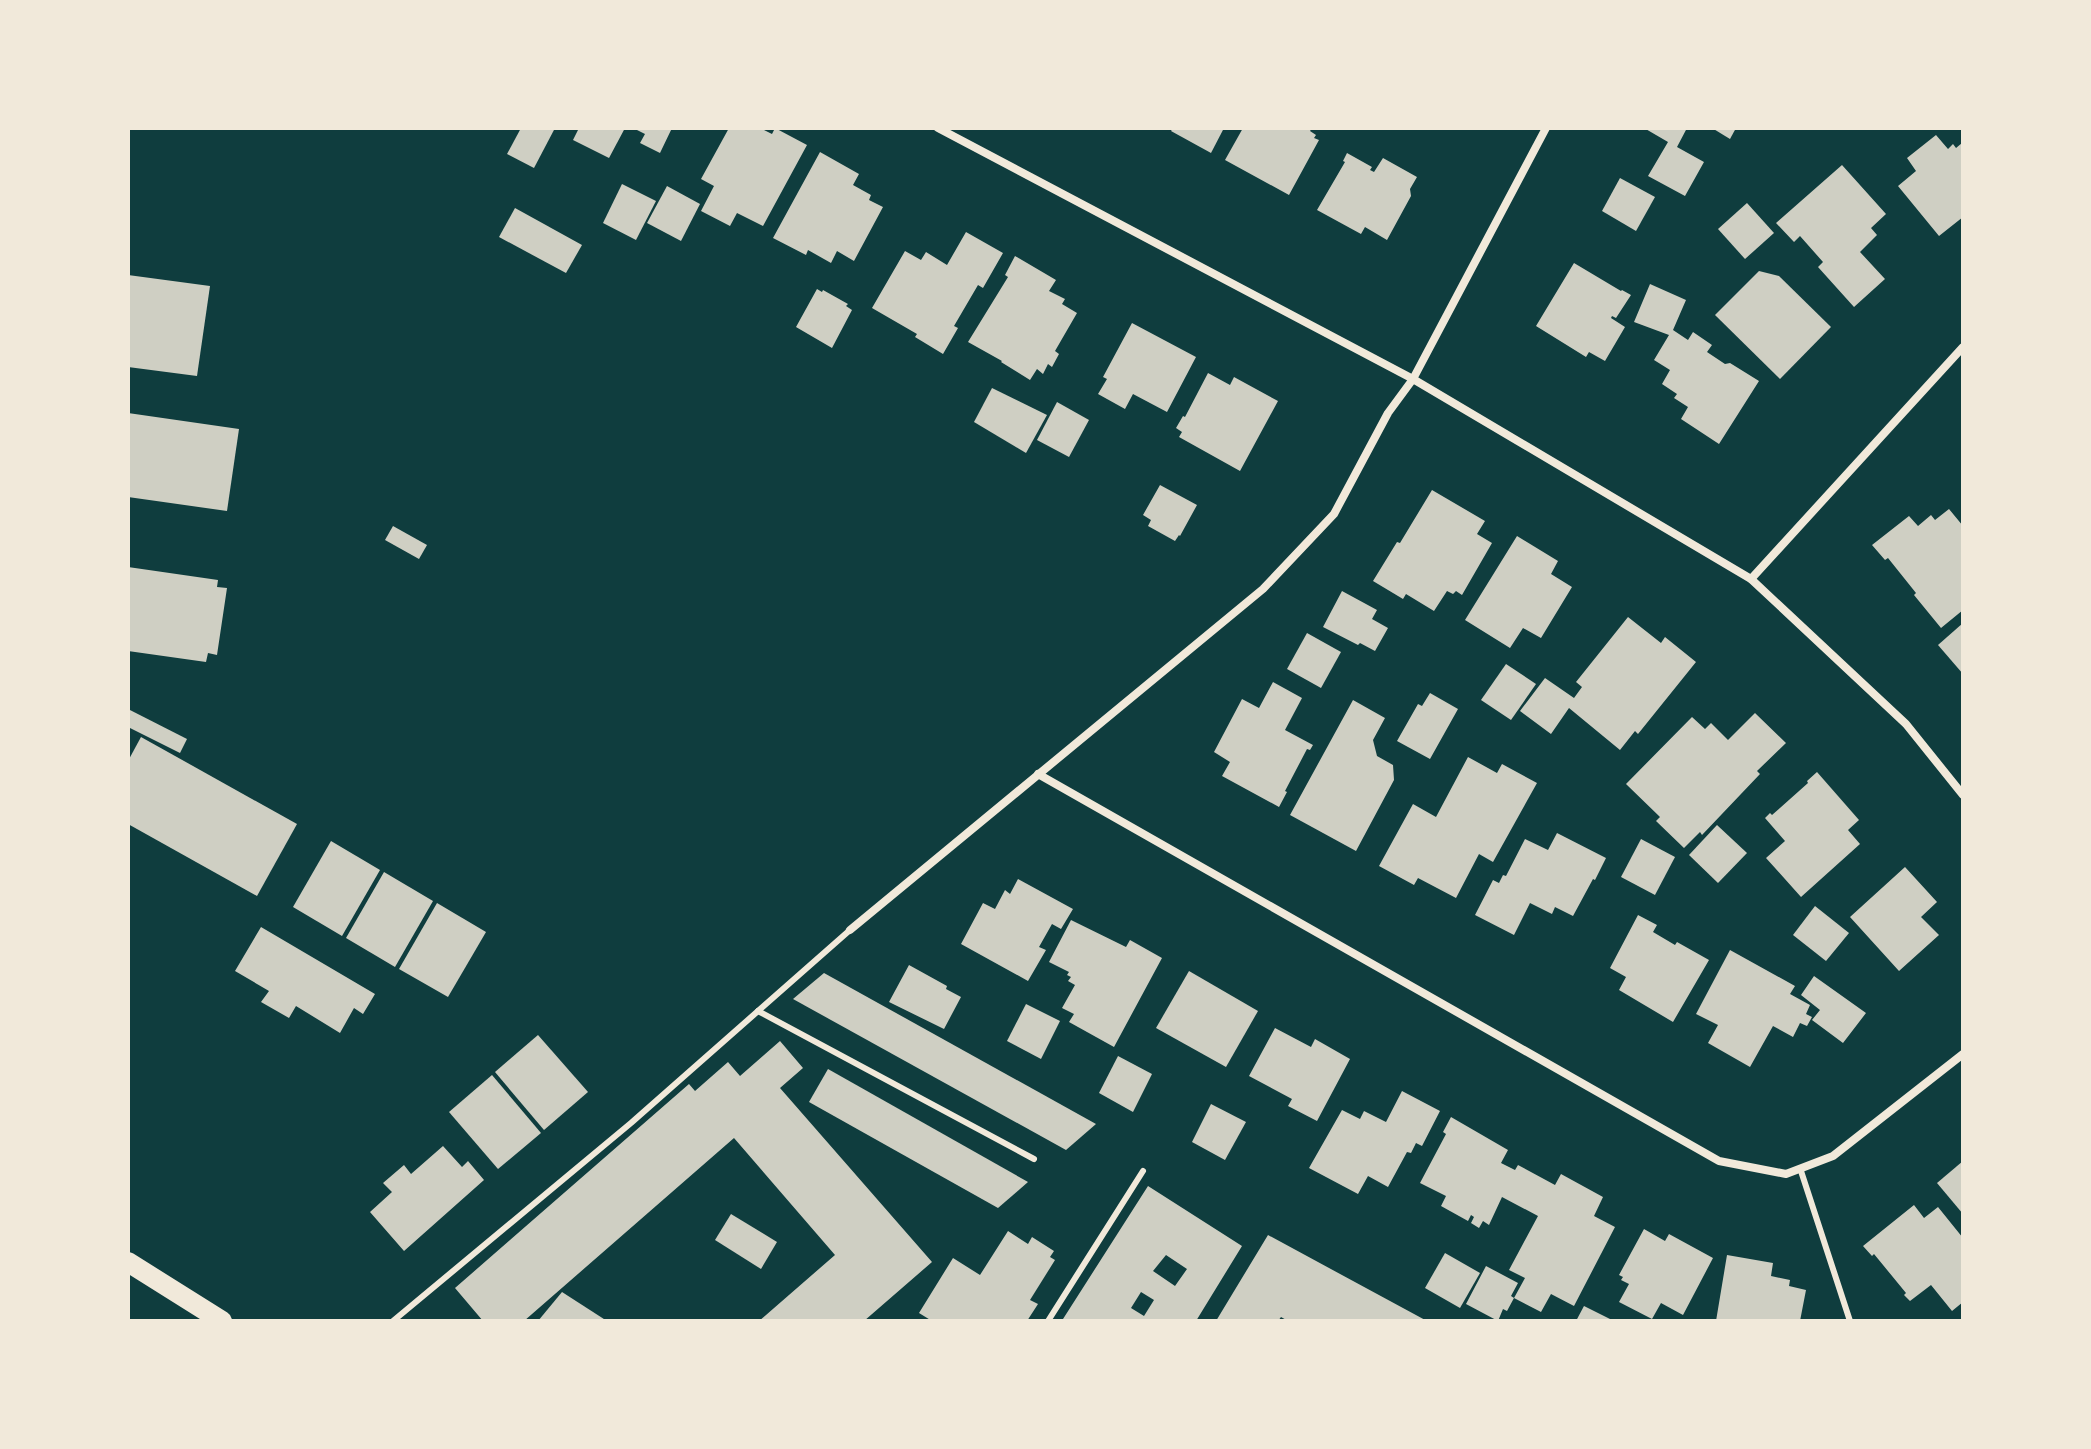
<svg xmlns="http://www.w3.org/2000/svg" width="2091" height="1449" font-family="'PT Sans Narrow',sans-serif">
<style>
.building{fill:#cfcfc3;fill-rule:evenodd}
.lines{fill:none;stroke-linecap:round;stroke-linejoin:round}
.service{stroke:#f1e9da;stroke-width:6}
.minor{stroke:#f1e9da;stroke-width:8}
.primary{stroke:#f1e9da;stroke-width:20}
</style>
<rect width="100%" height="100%" fill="#0f3d3e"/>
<!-- building -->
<g class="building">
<path d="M 521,128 L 555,128 L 534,168 L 507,154 Z"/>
<path d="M 579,128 L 625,128 L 609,158 L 573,140 Z"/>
<path d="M 633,128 L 672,128 L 660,153 L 640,143 L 645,134 Z"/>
<path d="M 729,128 L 760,128 L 772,134 L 775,128 L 807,145 L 763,226 L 737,213 L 730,226 L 701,211 L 714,186 L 701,179 Z"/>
<path d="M 1173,128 L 1224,128 L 1211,153 L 1171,131 Z"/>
<path d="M 1243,128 L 1312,128 L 1310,131 L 1316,135 L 1314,138 L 1319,140 L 1289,195 L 1225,160 Z"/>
<path d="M 1644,128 L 1687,128 L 1677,147 L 1704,162 L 1685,196 L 1648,176 L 1668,142 Z"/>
<path d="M 1712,128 L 1736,128 L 1730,139 Z"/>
<path d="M 1936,135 L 1948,149 L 1953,144 L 1956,148 L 1962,143 L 1963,144 L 1963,206 L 1961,208 L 1963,217 L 1939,236 L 1898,186 L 1916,171 L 1907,158 Z"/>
<path d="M 820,152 L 859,174 L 853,185 L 871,195 L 869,200 L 883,207 L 854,261 L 837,251 L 831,263 L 808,250 L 806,255 L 773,238 Z"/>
<path d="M 1347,153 L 1372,167 L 1370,170 L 1374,172 L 1383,158 L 1417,177 L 1410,189 L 1411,196 L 1387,240 L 1365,227 L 1361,234 L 1317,210 L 1345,162 L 1343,161 Z"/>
<path d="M 1842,165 L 1886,214 L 1871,228 L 1877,235 L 1860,252 L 1885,279 L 1854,307 L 1818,267 L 1823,262 L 1800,236 L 1794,242 L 1776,223 Z"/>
<path d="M 1620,178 L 1655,197 L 1636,231 L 1602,211 Z"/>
<path d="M 622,184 L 656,201 L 636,240 L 603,223 Z"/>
<path d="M 667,186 L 700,204 L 681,241 L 647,223 Z"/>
<path d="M 1747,203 L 1774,233 L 1745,259 L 1718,229 Z"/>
<path d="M 515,208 L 582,245 L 566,273 L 499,237 Z"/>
<path d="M 966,232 L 1003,253 L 983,288 L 978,285 L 954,326 L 958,328 L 943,354 L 915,337 L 917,334 L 872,308 L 905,251 L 921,260 L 926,252 L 947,265 Z"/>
<path d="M 1015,256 L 1056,280 L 1049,291 L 1065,299 L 1062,304 L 1077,313 L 1055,351 L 1059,354 L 1052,367 L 1048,364 L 1043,374 L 1037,369 L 1030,380 L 1001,362 L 1002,361 L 968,342 L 1008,277 L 1005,275 Z"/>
<path d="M 1574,263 L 1621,291 L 1622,290 L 1631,295 L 1616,318 L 1612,316 L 1611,318 L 1625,327 L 1605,361 L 1589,352 L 1586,357 L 1536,326 Z"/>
<path d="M 1759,271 L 1779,276 L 1831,327 L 1780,379 L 1715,315 Z"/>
<path d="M 128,275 L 210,286 L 197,376 L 128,367 Z"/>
<path d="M 1650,284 L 1686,300 L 1673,330 L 1688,340 L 1693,332 L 1712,345 L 1707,352 L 1725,364 L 1730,363 L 1759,381 L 1719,444 L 1681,419 L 1688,407 L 1674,398 L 1677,394 L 1662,384 L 1670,370 L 1654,360 L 1669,335 L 1634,322 Z"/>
<path d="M 817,289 L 822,292 L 823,290 L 848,304 L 846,306 L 852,310 L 832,348 L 796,327 Z"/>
<path d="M 1132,323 L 1196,357 L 1167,412 L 1133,394 L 1125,409 L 1098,394 L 1107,379 L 1103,377 Z"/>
<path d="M 1208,373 L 1230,385 L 1234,377 L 1278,401 L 1240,471 L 1179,437 L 1182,432 L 1176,428 L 1183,416 L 1185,417 Z"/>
<path d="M 992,388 L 1047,415 L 1026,453 L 974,422 Z"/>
<path d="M 1057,402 L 1089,420 L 1069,457 L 1037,440 Z"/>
<path d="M 128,413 L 239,429 L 227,511 L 128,497 Z"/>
<path d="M 1160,485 L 1197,505 L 1180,536 L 1179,535 L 1175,541 L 1148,526 L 1151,520 L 1143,515 Z"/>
<path d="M 1432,490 L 1485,521 L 1477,534 L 1492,543 L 1462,595 L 1456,591 L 1453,594 L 1447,591 L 1434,611 L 1406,594 L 1403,599 L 1373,581 L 1397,542 L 1400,543 Z"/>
<path d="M 1949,509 L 1963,526 L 1963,610 L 1941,628 L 1914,595 L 1916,593 L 1888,558 L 1885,560 L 1872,545 L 1909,516 L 1918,526 L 1931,515 L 1935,520 Z"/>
<path d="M 393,526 L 427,545 L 419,559 L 385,540 Z"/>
<path d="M 1517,536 L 1558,561 L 1551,574 L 1572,587 L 1541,638 L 1523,628 L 1510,648 L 1465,620 Z"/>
<path d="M 128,567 L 218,580 L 217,587 L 227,588 L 217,655 L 208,653 L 206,662 L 128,651 Z"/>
<path d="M 1342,591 L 1377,610 L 1372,619 L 1388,628 L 1375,651 L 1360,643 L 1358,645 L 1323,627 Z"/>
<path d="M 1628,617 L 1661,643 L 1665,637 L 1696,662 L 1638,734 L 1635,731 L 1620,750 L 1569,708 L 1551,734 L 1520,711 L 1545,678 L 1574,698 L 1582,687 L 1576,682 Z"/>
<path d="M 1963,623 L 1963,674 L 1938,645 Z"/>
<path d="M 1307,633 L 1341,652 L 1321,688 L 1287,669 Z"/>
<path d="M 1506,664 L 1536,684 L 1511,720 L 1481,700 Z"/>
<path d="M 1273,682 L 1302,698 L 1285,730 L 1313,745 L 1310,750 L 1307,749 L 1285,791 L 1287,792 L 1279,807 L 1222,776 L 1230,762 L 1214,752 L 1242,699 L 1259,708 Z"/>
<path d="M 1430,693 L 1458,709 L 1430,759 L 1397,741 L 1418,704 L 1422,706 Z"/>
<path d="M 1353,700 L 1385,718 L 1373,740 L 1377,756 L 1393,765 L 1394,780 L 1356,851 L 1290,815 Z"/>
<path d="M 128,709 L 187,739 L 180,753 L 128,727 Z"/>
<path d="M 1755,713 L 1786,743 L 1757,771 L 1760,774 L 1702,835 L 1700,832 L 1684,848 L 1656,821 L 1660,817 L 1626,784 L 1692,717 L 1705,729 L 1711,723 L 1728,740 Z"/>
<path d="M 141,737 L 297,824 L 257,896 L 128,824 L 128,761 Z"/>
<path d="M 1468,757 L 1497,773 L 1502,764 L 1537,783 L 1493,862 L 1479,854 L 1456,898 L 1418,878 L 1414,885 L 1379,866 L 1413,804 L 1436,817 Z"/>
<path d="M 1817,772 L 1859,820 L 1848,830 L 1860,844 L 1801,897 L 1766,858 L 1785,841 L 1765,818 L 1770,813 L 1772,815 L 1808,783 L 1807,781 Z"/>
<path d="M 1717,825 L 1747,853 L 1718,883 L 1689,855 Z"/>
<path d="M 1557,833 L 1606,858 L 1595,880 L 1593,879 L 1573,916 L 1555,907 L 1552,914 L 1530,903 L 1514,935 L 1475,915 L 1493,880 L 1499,883 L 1503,875 L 1506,876 L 1525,839 L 1548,850 Z"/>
<path d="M 1641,839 L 1675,857 L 1655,895 L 1621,877 Z"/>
<path d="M 331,841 L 380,870 L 342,936 L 293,907 Z"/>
<path d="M 1905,867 L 1937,902 L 1921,917 L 1939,935 L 1899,971 L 1850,917 Z"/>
<path d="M 384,872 L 433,901 L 395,967 L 346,938 Z"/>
<path d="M 1018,879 L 1073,909 L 1061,929 L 1052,924 L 1039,947 L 1046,950 L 1028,981 L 961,944 L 983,903 L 995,909 L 1005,890 L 1010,894 Z"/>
<path d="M 437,903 L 486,932 L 448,997 L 399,969 Z"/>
<path d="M 1815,906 L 1849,933 L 1826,961 L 1793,935 Z"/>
<path d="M 1638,915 L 1657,925 L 1653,932 L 1675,945 L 1677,942 L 1709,960 L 1673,1022 L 1619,990 L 1626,977 L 1610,968 Z"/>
<path d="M 1071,920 L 1126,947 L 1130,940 L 1162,958 L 1114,1047 L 1069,1022 L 1074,1014 L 1062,1008 L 1075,985 L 1068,981 L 1071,977 L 1067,975 L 1069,972 L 1049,962 Z"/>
<path d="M 261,927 L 375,994 L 363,1014 L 354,1008 L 340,1033 L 296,1006 L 289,1018 L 261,1002 L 269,991 L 235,971 Z"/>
<path d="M 1730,950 L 1795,986 L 1790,994 L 1810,1005 L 1806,1014 L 1812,1017 L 1807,1026 L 1800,1023 L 1793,1037 L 1773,1026 L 1750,1067 L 1708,1043 L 1718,1025 L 1696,1014 Z"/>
<path d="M 909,965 L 947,986 L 946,989 L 961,997 L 944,1029 L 889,1002 Z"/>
<path d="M 1189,971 L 1258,1011 L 1226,1067 L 1156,1028 Z"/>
<path d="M 824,973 L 1096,1124 L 1066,1150 L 793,999 Z"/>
<path d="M 1814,976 L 1866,1013 L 1843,1043 L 1812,1020 L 1820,1010 L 1801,995 Z"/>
<path d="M 1026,1004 L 1060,1021 L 1041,1059 L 1007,1041 Z"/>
<path d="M 1275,1028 L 1311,1047 L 1315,1039 L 1350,1059 L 1317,1121 L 1288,1106 L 1292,1099 L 1249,1076 Z"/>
<path d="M 538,1035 L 588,1092 L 544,1130 L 495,1072 Z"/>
<path d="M 780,1041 L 803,1068 L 780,1088 L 932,1262 L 864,1321 L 759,1321 L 835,1255 L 734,1138 L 524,1321 L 483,1321 L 455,1288 L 689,1084 L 695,1091 L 728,1062 L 740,1076 Z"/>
<path d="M 1118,1056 L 1152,1074 L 1133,1112 L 1099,1093 Z"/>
<path d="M 828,1069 L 1028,1182 L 998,1208 L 809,1102 Z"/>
<path d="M 492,1075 L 541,1133 L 498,1169 L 449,1112 Z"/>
<path d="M 1402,1091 L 1440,1111 L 1422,1146 L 1416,1143 L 1411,1153 L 1407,1152 L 1388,1187 L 1368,1176 L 1358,1194 L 1309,1168 L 1342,1110 L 1360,1119 L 1364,1111 L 1386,1122 Z"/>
<path d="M 1211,1104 L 1246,1122 L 1225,1160 L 1192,1142 Z"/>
<path d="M 1451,1117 L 1508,1150 L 1501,1163 L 1515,1170 L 1518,1165 L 1555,1185 L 1561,1174 L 1603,1197 L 1594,1216 L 1615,1227 L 1574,1306 L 1551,1294 L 1541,1312 L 1514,1298 L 1525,1278 L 1509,1270 L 1538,1216 L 1502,1197 L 1489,1225 L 1483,1221 L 1479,1228 L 1471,1223 L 1474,1217 L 1471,1215 L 1468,1221 L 1441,1206 L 1446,1196 L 1420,1183 L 1446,1134 L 1443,1132 Z"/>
<path d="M 443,1146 L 462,1167 L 468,1161 L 484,1180 L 404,1251 L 370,1212 L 392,1192 L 383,1183 L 404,1165 L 411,1174 Z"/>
<path d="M 1963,1161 L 1963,1214 L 1937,1183 Z"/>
<path d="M 1148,1186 L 1242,1246 L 1196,1321 L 1066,1321 L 1063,1319 ZM 1166,1255 L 1187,1269 L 1175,1286 L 1153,1271 ZM 1141,1292 L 1154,1300 L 1144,1316 L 1131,1308 Z"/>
<path d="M 1914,1205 L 1924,1218 L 1938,1207 L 1963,1238 L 1963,1302 L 1952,1311 L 1931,1285 L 1910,1301 L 1904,1295 L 1906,1293 L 1874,1254 L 1872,1256 L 1863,1246 Z"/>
<path d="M 731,1214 L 777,1242 L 761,1269 L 715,1240 Z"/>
<path d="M 1644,1229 L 1665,1241 L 1669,1234 L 1713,1258 L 1683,1315 L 1661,1303 L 1652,1319 L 1619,1302 L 1629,1284 L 1621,1280 L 1623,1277 L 1619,1275 Z"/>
<path d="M 1008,1231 L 1028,1244 L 1032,1237 L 1054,1251 L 1050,1257 L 1055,1260 L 1030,1300 L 1038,1304 L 1027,1321 L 932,1321 L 919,1313 L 953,1258 L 980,1275 Z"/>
<path d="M 1268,1235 L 1427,1321 L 1288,1321 L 1281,1317 L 1278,1321 L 1216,1321 Z"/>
<path d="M 1445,1253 L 1480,1273 L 1460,1308 L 1425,1288 Z"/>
<path d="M 1727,1255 L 1773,1263 L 1771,1276 L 1790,1280 L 1789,1286 L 1806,1290 L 1800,1321 L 1716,1321 Z"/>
<path d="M 1486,1266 L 1518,1283 L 1511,1296 L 1514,1298 L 1507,1311 L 1503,1309 L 1498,1321 L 1466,1304 Z"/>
<path d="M 562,1292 L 607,1321 L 538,1321 Z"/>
<path d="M 1584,1306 L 1614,1321 L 1576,1321 Z"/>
</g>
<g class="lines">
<!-- service -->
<g class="service">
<path d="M 758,1011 L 1034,1159"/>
<path d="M 1800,1168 L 1850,1321"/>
<path d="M 393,1321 L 631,1123 L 850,930"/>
<path d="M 1048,1321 L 1143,1171"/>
</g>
<!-- minor -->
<g class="minor">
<path d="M 938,128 L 1413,379 L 1751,579 L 1906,724 L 1963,795"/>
<path d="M 1751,579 L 1963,347"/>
<path d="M 1038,774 L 1719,1161 L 1786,1174 L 1833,1156 L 1963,1054"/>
<path d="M 850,930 L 1263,589 L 1334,514 L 1388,413 L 1413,379 L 1546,128"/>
</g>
<!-- primary -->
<path class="primary" d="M 128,1262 L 222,1321"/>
</g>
<!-- border -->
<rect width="2091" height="1449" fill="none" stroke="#f1e9da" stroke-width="260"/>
</svg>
